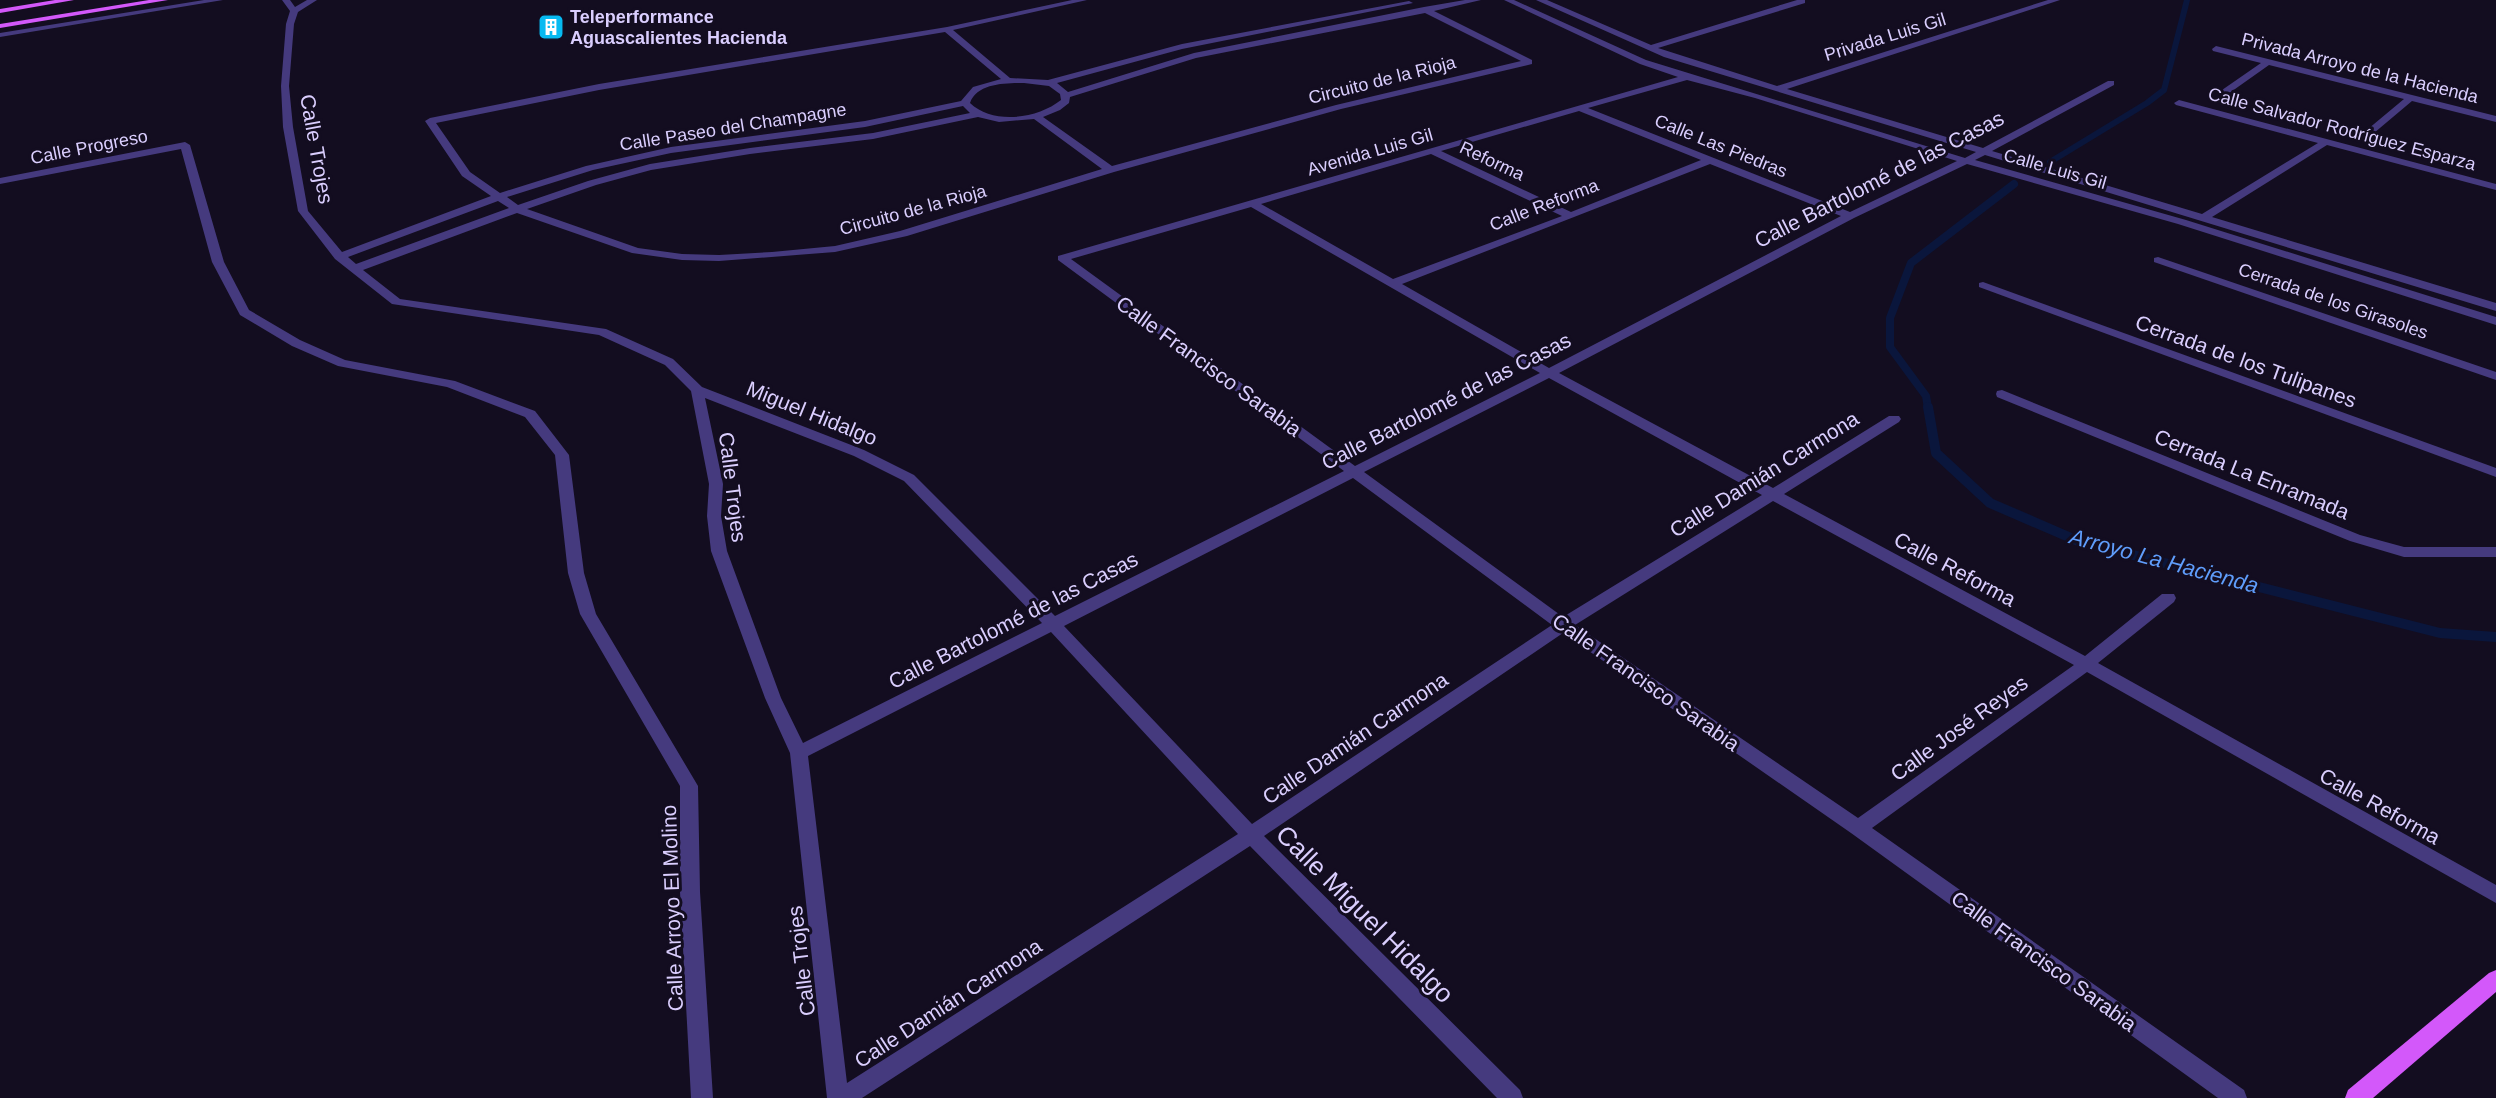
<svg xmlns="http://www.w3.org/2000/svg" width="2496" height="1098" font-family="Arial,sans-serif">
<style>
.lines{fill:none;stroke-linecap:round;stroke-linejoin:round}
.stream-far2{stroke:#0a163c;stroke-width:6}
.stream-far1{stroke:#0a163c;stroke-width:8}
.stream{stroke:#0a163c;stroke-width:10}
.minor{fill:#453a7e;fill-rule:evenodd}
.major{fill:#d358fa;fill-rule:evenodd}
.labels{text-anchor:middle;dominant-baseline:central;stroke-width:6;stroke-linejoin:round;paint-order:stroke}
.far-poi-label{font-size:18px;font-weight:bold;fill:#dacefe;stroke:#130d20;text-anchor:start}
.far-street-label{font-size:18px;fill:#dacefe;stroke:#130d20}
.street-label{font-size:21px;fill:#dacefe;stroke:#130d20}
.water-label{font-size:22px;font-style:italic;fill:#5f9dfb;stroke:#130d20}
.near-street-label{font-size:26px;fill:#dacefe;stroke:#130d20}
</style>
<rect width="100%" height="100%" fill="#130d20"/>
<g class="lines">
<!-- stream-far2 -->
<path class="stream-far2" d="M 2050,162 L 2147,103 L 2164,90 L 2187,0"/>
<!-- stream-far1 -->
<path class="stream-far1" d="M 1928,408 L 1926,396 L 1890,347 L 1890,318 L 1911,263 L 2014,184"/>
<!-- stream -->
<path class="stream" d="M 1928,407 L 1936,453 L 1990,503 L 2078,541 L 2440,633 L 2496,637"/>
<!-- minor -->
<g class="minor">
<path d="M 204,0 L 223,0 L 0,37 L 0,33 Z"/>
<path d="M 282,0 L 290,0 L 295,7 L 307,0 L 317,0 L 298,12 L 294,24 L 289,86 L 293,127 L 308,211 L 342,252 L 491,196 L 462,176 L 425,121 L 430,118 L 599,84 L 947,27 L 1072,0 L 1087,0 L 953,30 L 1010,78 L 1048,80 L 1182,44 L 1409,1 L 1413,3 L 1182,49 L 1057,83 L 1068,92 L 1194,53 L 1424,7 L 1465,0 L 1481,0 L 1434,11 L 1532,60 L 1532,64 L 1341,109 L 1114,172 L 907,236 L 835,252 L 719,261 L 682,260 L 632,253 L 517,213 L 363,270 L 400,299 L 606,329 L 673,359 L 702,387 L 864,450 L 914,475 L 1055,616 L 1344,471 L 1058,260 L 1058,256 L 1678,77 L 1640,64 L 1504,0 L 1514,0 L 1646,60 L 1965,158 L 1976,152 L 1664,57 L 1536,0 L 1547,0 L 1651,45 L 1797,0 L 1805,0 L 1805,3 L 1658,48 L 1777,86 L 2048,0 L 2060,0 L 1787,89 L 1983,148 L 2108,81 L 2114,81 L 2114,85 L 1992,151 L 2202,214 L 2318,143 L 2176,105 L 2174,103 L 2179,100 L 2496,184 L 2496,190 L 2327,145 L 2212,217 L 2496,303 L 2496,311 L 1985,155 L 1975,160 L 2186,220 L 2496,317 L 2496,325 L 2178,224 L 1967,164 L 1854,218 L 1559,373 L 1773,488 L 1889,416 L 1899,416 L 1901,419 L 1899,422 L 1784,494 L 2085,656 L 2162,594 L 2174,594 L 2176,598 L 2174,602 L 2098,663 L 2496,885 L 2496,903 L 2087,672 L 1872,828 L 2244,1090 L 2247,1098 L 2218,1098 L 1851,833 L 1563,633 L 1264,836 L 1520,1090 L 1523,1098 L 1497,1098 L 1250,846 L 862,1098 L 827,1098 L 790,753 L 765,698 L 711,551 L 707,516 L 709,484 L 691,391 L 665,365 L 599,335 L 392,304 L 335,259 L 298,211 L 283,127 L 281,86 L 286,24 L 290,11 ZM 1425,13 L 1521,61 L 1336,105 L 1112,166 L 1043,117 L 1060,110 L 1069,103 L 1070,97 L 1196,58 ZM 945,32 L 1001,79 L 973,87 L 961,101 L 865,121 L 671,147 L 586,166 L 500,193 L 470,172 L 436,123 L 599,90 ZM 1687,80 L 1755,98 L 1957,161 L 1850,212 L 1588,108 ZM 1024,83 L 1049,86 L 1060,94 L 1061,100 C 1037,119 993,125 970,103 C 977,83 1006,83 1024,83 ZM 963,106 L 970,113 L 873,133 L 750,148 L 650,164 L 588,181 L 518,205 L 507,197 L 593,170 L 671,153 L 865,127 ZM 1579,111 L 1701,160 L 1571,212 L 1441,151 ZM 978,117 L 999,122 L 1034,119 L 1102,169 L 900,231 L 835,246 L 772,252 L 719,255 L 682,254 L 638,248 L 527,209 L 596,185 L 651,170 L 750,154 L 873,139 ZM 1431,154 L 1562,216 L 1393,279 L 1261,204 ZM 1710,164 L 1841,216 L 1549,368 L 1402,284 ZM 498,201 L 509,208 L 356,264 L 348,257 ZM 1251,207 L 1540,373 L 1355,466 L 1071,259 ZM 1549,378 L 1762,495 L 1563,617 L 1364,472 ZM 705,398 L 854,456 L 904,481 L 1042,623 L 803,743 L 781,698 L 727,551 L 721,516 L 723,484 ZM 1353,478 L 1552,625 L 1252,824 L 1064,626 ZM 1773,501 L 2074,665 L 1858,818 L 1575,625 ZM 1051,632 L 1238,834 L 847,1083 L 808,756 Z"/>
<path d="M 2216,46 L 2496,116 L 2496,122 L 2412,101 L 2374,133 L 2368,133 L 2368,129 L 2404,99 L 2269,65 L 2228,94 L 2222,94 L 2222,90 L 2261,63 L 2213,51 L 2212,49 Z"/>
<path d="M 185,142 L 190,145 L 224,262 L 249,310 L 300,340 L 345,360 L 455,381 L 535,411 L 569,455 L 584,573 L 596,614 L 698,786 L 700,892 L 713,1098 L 691,1098 L 680,892 L 680,786 L 580,614 L 568,573 L 555,455 L 525,417 L 447,387 L 338,366 L 292,346 L 240,315 L 212,262 L 181,149 L 0,184 L 0,178 Z"/>
<path d="M 2158,257 L 2496,372 L 2496,380 L 2154,262 L 2154,258 Z"/>
<path d="M 1983,282 L 2496,468 L 2496,477 L 1979,287 L 1979,283 Z"/>
<path d="M 2002,390 L 2360,535 L 2404,547 L 2496,547 L 2496,557 L 2404,557 L 2350,541 L 1997,397 L 1996,394 L 1997,391 Z"/>
</g>
<!-- major -->
<g class="major">
<path d="M 55,0 L 74,0 L 0,13 L 0,9 Z"/>
<path d="M 149,0 L 168,0 L 0,28 L 0,24 Z"/>
<path d="M 2496,970 L 2496,992 L 2373,1098 L 2345,1098 L 2348,1090 L 2489,973 Z"/>
</g>
</g>
<!-- icons -->
<defs>
<g id="building-square" transform="scale(1.35)"><rect x="-9" y="-9" width="18" height="18" rx="4" fill="#07baf1" stroke="#130d20"/><path d="M-4-6H4V6H1V3H-1V6H-4ZM-2.5-4.3h1.7v1.8h-1.7ZM.8-4.3h1.7v1.8H.8ZM-2.5-1h1.7V.8h-1.7ZM.8-1h1.7V.8H.8Z" fill="#fff"/></g>
</defs>
<g fill-rule="evenodd">
<use href="#building-square" x="551" y="27"/>
</g>
<g class="labels">
<!-- far-poi labels -->
<g class="far-poi-label">
<text x="570" y="17">Teleperformance<tspan x="570" dy="21">Aguascalientes Hacienda</tspan></text>
</g>
<!-- far-street labels -->
<g class="far-street-label">
<text transform="translate(1885 37) rotate(-17)">Privada Luis Gil</text>
<text transform="translate(2360 68) rotate(14)">Privada Arroyo de la Hacienda</text>
<text transform="translate(1382 80) rotate(-14)">Circuito de la Rioja</text>
<text transform="translate(733 127) rotate(-9)">Calle Paseo del Champagne</text>
<text transform="translate(2342 129) rotate(15)">Calle Salvador Rodríguez Esparza</text>
<text transform="translate(1721 146) rotate(22)">Calle Las Piedras</text>
<text transform="translate(89 147) rotate(-11)">Calle Progreso</text>
<text transform="translate(1370 152) rotate(-16)">Avenida Luis Gil</text>
<text transform="translate(1492 161) rotate(25)">Reforma</text>
<text transform="translate(2055 169) rotate(16)">Calle Luis Gil</text>
<text transform="translate(1544 205) rotate(-21)">Calle Reforma</text>
<text transform="translate(913 210) rotate(-15)">Circuito de la Rioja</text>
<text transform="translate(2333 301) rotate(19)">Cerrada de los Girasoles</text>
</g>
<!-- street labels -->
<g class="street-label">
<text transform="translate(317 149) rotate(80)">Calle Trojes</text>
<text transform="translate(1879 179) rotate(-27)">Calle Bartolomé de las Casas</text>
<text transform="translate(2246 361) rotate(20)">Cerrada de los Tulipanes</text>
<text transform="translate(1209 366) rotate(36)">Calle Francisco Sarabia</text>
<text transform="translate(1446 401) rotate(-27)">Calle Bartolomé de las Casas</text>
<text transform="translate(812 413) rotate(22)">Miguel Hidalgo</text>
<text transform="translate(1764 474) rotate(-32)">Calle Damián Carmona</text>
<text transform="translate(2252 474) rotate(22)">Cerrada La Enramada</text>
<text transform="translate(733 487) rotate(83)">Calle Trojes</text>
<text transform="translate(1955 569) rotate(28)">Calle Reforma</text>
<text transform="translate(1013 620) rotate(-27)">Calle Bartolomé de las Casas</text>
<text transform="translate(1646 682) rotate(35)">Calle Francisco Sarabia</text>
<text transform="translate(1959 728) rotate(-36)">Calle José Reyes</text>
<text transform="translate(1355 738) rotate(-34)">Calle Damián Carmona</text>
<text transform="translate(2380 806) rotate(29)">Calle Reforma</text>
<text transform="translate(672 908) rotate(-92)">Calle Arroyo El Molino</text>
<text transform="translate(801 961) rotate(-97)">Calle Trojes</text>
<text transform="translate(2044 961) rotate(36)">Calle Francisco Sarabia</text>
<text transform="translate(948 1003) rotate(-33)">Calle Damián Carmona</text>
</g>
<!-- water labels -->
<g class="water-label">
<text transform="translate(2164 561) rotate(15)">Arroyo La Hacienda</text>
</g>
<!-- near-street labels -->
<g class="near-street-label">
<text transform="translate(1365 914) rotate(45)">Calle Miguel Hidalgo</text>
</g>
</g>
</svg>
